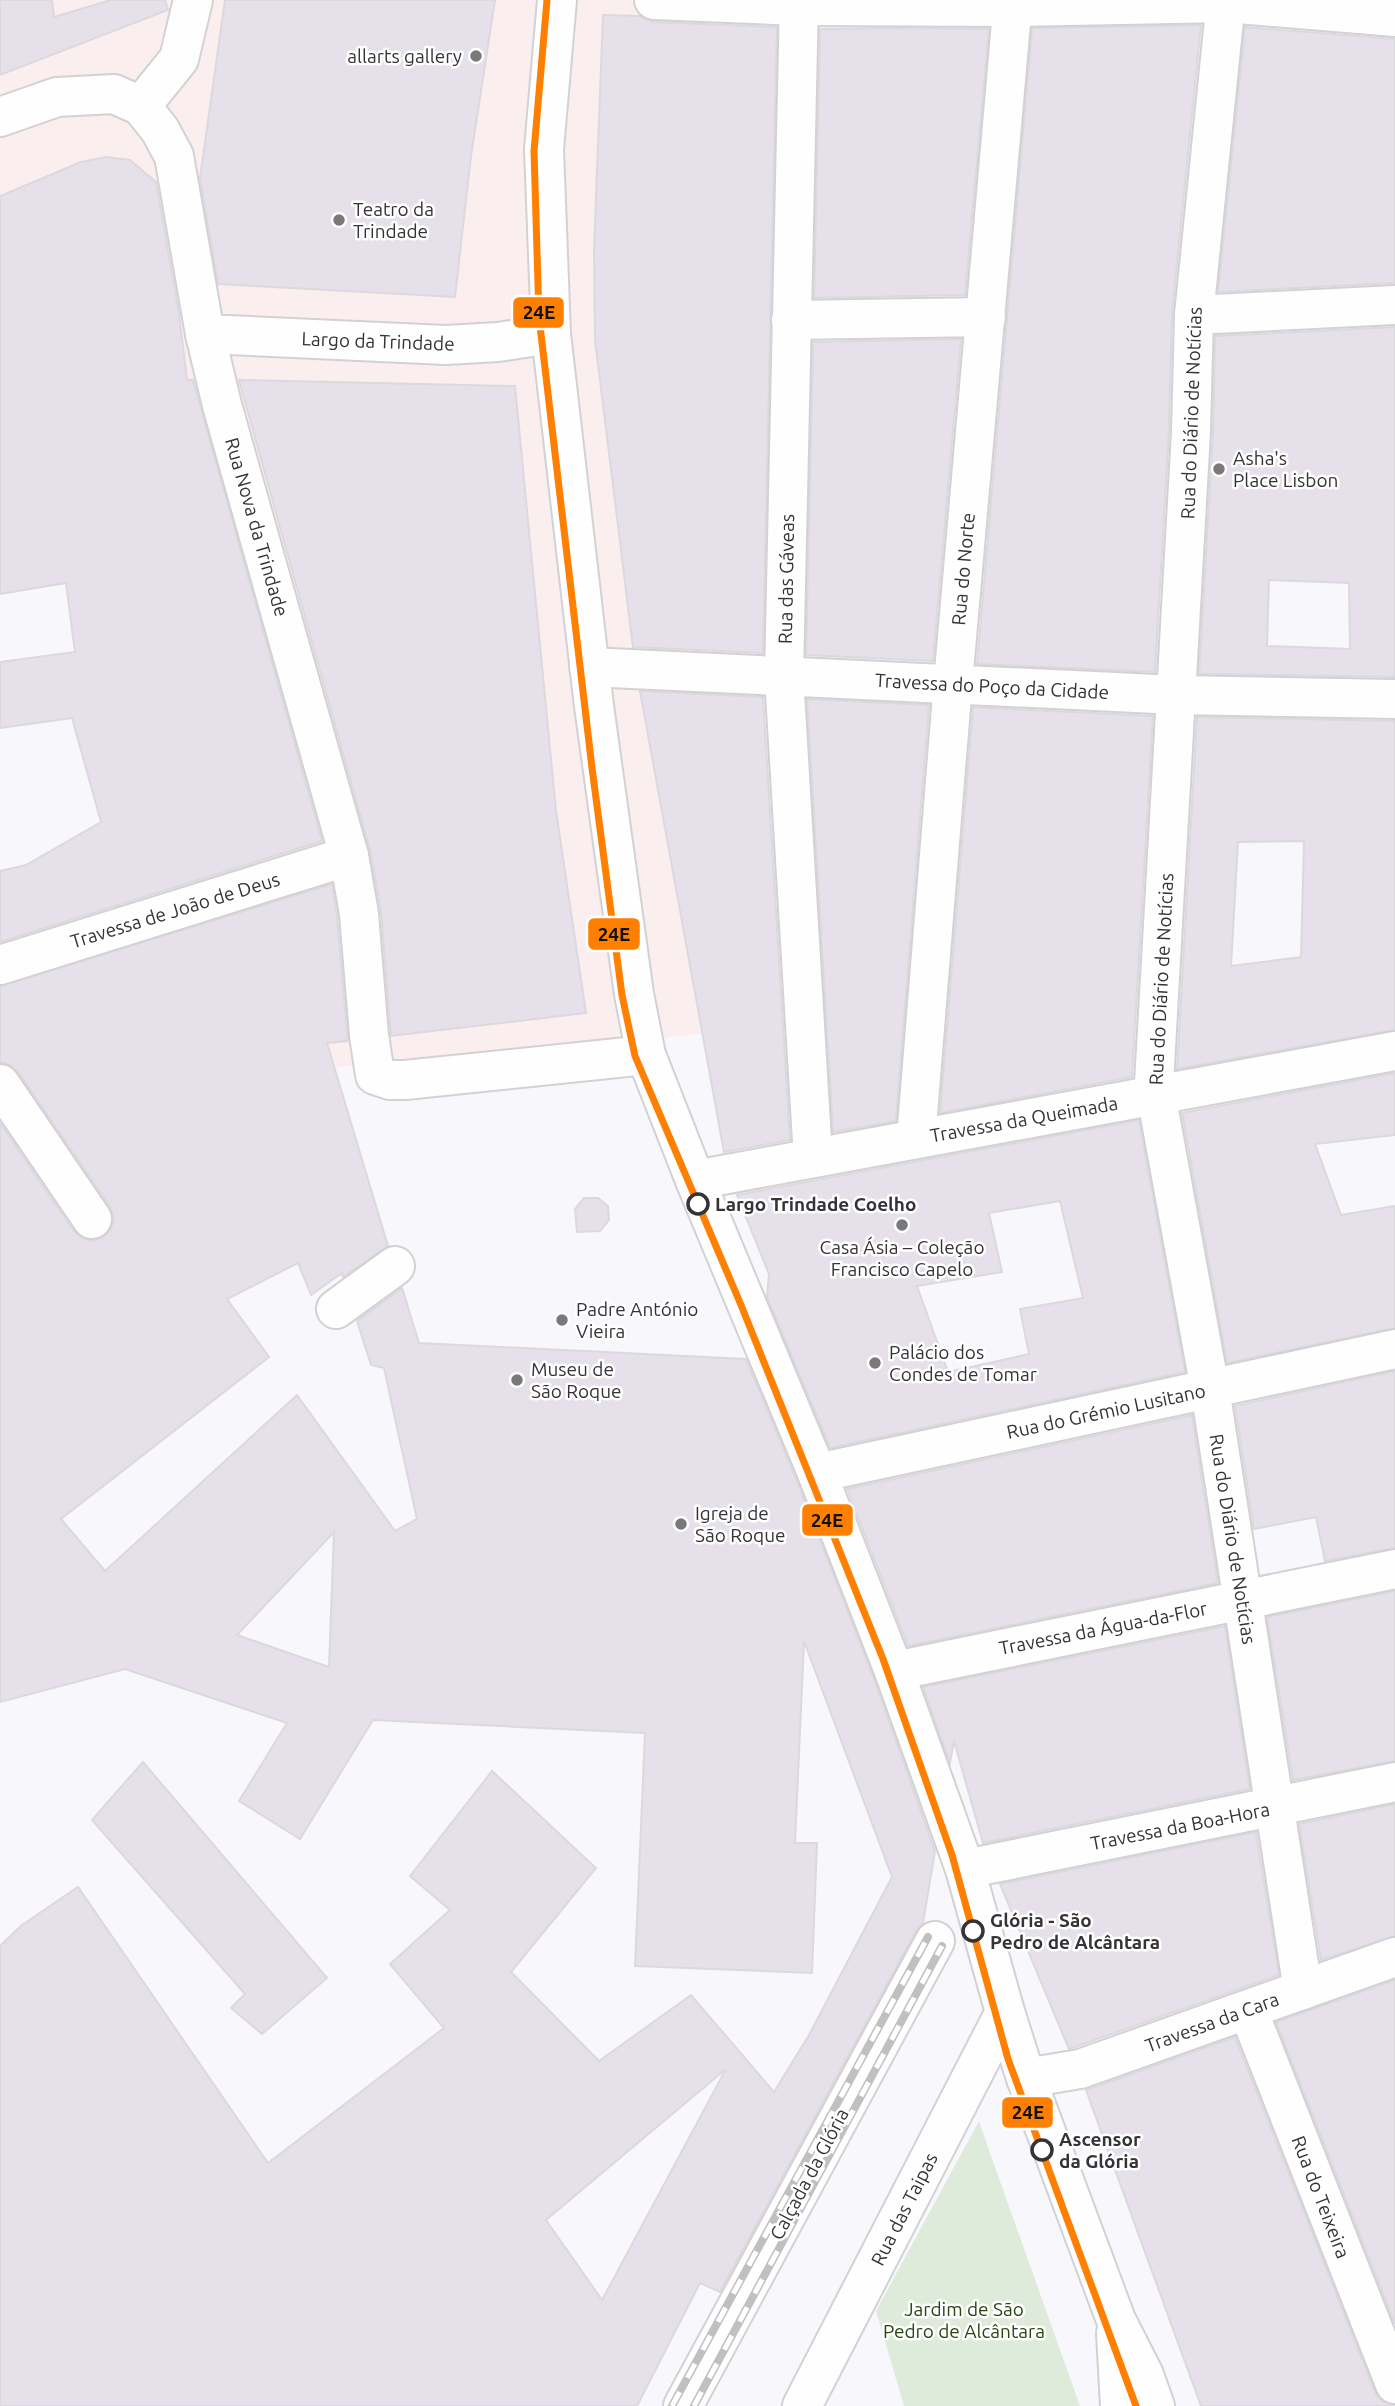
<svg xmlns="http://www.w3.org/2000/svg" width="1395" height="2406" font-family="Ubuntu,sans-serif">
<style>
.commercial{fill:#fbeeee}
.green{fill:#deeada}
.building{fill:#e5e0e9;stroke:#dbd9dd;stroke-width:2;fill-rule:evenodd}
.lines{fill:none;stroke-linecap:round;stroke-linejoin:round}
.pedestrian-casing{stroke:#d2d2d5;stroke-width:42}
.minor-casing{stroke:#d2d2d5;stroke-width:42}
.secondary-casing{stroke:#d2d2d5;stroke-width:42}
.pedestrian{stroke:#fefeff;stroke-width:38}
.minor{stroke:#fefeff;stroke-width:38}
.secondary{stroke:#fefeff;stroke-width:38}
.rail-casing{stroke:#c0c0c0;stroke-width:8}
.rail{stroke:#fff;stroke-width:5;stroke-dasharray:16;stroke-linecap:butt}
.tram-1-casing{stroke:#fff;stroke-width:12}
.tram-1{stroke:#ff7f00;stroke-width:7}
.poi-dot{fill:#79787b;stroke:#fff;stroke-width:2.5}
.stop-dot{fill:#fff;stroke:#343336;stroke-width:3.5}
.labels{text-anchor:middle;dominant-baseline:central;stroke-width:5;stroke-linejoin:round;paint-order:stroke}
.poi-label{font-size:19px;fill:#343336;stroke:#fff;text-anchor:start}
.street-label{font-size:19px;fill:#343336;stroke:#fff}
.stop-label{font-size:19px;font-weight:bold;fill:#343336;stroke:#fff;text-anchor:start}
.park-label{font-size:19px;fill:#274712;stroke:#fff}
.line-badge{stroke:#fff;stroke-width:2.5}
.pale-badge-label{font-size:19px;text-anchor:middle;font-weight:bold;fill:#111}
</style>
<rect width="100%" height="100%" fill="#f8f7fc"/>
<!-- commercial -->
<path class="commercial" d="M 0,0 L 718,0 L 709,217 L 756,1029 L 336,1067 L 0,326 Z"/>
<!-- green -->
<path class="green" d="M 979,2121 L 991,2156 L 1080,2406 L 904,2406 L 876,2311 Z"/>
<!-- building -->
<g class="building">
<path d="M 0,0 L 52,0 L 54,17 L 111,0 L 165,0 L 168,10 L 0,75 Z"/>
<path d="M 225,0 L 495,0 L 471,156 L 455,297 L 218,284 L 200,178 Z"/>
<path d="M 603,15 L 640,16 L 653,22 L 777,27 L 763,653 L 633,647 L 595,340 L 594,249 Z"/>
<path d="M 1201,25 L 1172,313 L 1169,431 L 1155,672 L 977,664 L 1032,28 Z"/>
<path d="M 1245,27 L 1395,39 L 1395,283 L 1218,292 Z"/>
<path d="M 895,28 L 989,29 L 965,295 L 814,298 L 820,29 Z"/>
<path d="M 106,157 L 130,160 L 156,182 L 179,313 L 187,380 L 193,380 L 322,841 L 0,942 L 0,871 L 26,865 L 101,822 L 72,718 L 0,728 L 0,662 L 75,652 L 66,583 L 0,594 L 0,196 L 81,162 Z"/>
<path d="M 1395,327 L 1395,677 L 1199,674 L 1213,433 L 1215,336 ZM 1269,580 L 1349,583 L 1350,649 L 1267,646 Z"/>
<path d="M 961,339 L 933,661 L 806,655 L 813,342 Z"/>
<path d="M 239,380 L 515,386 L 556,811 L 586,1013 L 391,1036 L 381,912 L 370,850 Z"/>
<path d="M 640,691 L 763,697 L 790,1140 L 724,1152 Z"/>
<path d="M 807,699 L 929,705 L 896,1121 L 833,1132 Z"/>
<path d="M 973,707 L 1153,716 L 1132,1077 L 940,1113 Z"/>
<path d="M 1197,717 L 1395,721 L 1395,1030 L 1177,1069 ZM 1304,841 L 1301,957 L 1231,966 L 1238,842 Z"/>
<path d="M 332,884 L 337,917 L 348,1041 L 327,1043 L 388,1246 L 343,1277 L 342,1273 L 311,1295 L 298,1263 L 227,1299 L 269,1357 L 61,1519 L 105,1571 L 297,1395 L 395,1531 L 417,1519 L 384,1368 L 371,1365 L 357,1321 L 402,1288 L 419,1343 L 746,1359 L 797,1481 L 874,1679 L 935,1851 L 923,1923 L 916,1931 L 720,2292 L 700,2283 L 637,2406 L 0,2406 L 0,1946 L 22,1925 L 78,1887 L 268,2163 L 444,2028 L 390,1964 L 450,1910 L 410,1876 L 492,1771 L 596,1868 L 511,1972 L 599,2061 L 691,1995 L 774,2092 L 809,2035 L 892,1877 L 804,1641 L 795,1843 L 817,1843 L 812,1973 L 635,1966 L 645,1733 L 373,1720 L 300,1839 L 239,1801 L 287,1723 L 125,1669 L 0,1702 L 0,1123 L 74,1231 L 82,1238 L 93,1241 L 104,1237 L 111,1229 L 114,1218 L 110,1207 L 18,1072 L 10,1065 L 0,1062 L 0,986 ZM 334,1532 L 329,1667 L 237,1635 ZM 726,2069 L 602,2300 L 546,2220 Z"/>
<path d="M 1395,1073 L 1395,1135 L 1315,1144 L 1341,1215 L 1395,1206 L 1395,1328 L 1227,1363 L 1182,1113 Z"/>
<path d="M 1139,1120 L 1185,1372 L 830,1448 L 767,1297 L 769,1274 L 737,1195 ZM 1060,1201 L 1083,1298 L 1020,1309 L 1029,1354 L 948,1372 L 917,1286 L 1002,1272 L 989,1213 Z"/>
<path d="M 584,1198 L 598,1198 L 608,1206 L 609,1220 L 600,1231 L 577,1232 L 575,1209 Z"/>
<path d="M 1395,1371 L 1395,1548 L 1325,1561 L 1316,1517 L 1254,1529 L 1235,1406 Z"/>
<path d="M 1192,1415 L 1218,1583 L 908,1646 L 847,1489 Z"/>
<path d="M 1395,1591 L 1395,1761 L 1293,1780 L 1267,1617 Z"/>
<path d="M 1225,1626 L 1250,1789 L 983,1843 L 954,1741 L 950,1763 L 923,1687 Z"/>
<path d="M 143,1762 L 327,1978 L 262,2034 L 231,2008 L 245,1994 L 92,1820 Z"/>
<path d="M 1395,1804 L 1395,1936 L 1321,1960 L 1299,1824 Z"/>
<path d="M 1256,1832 L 1279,1975 L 1069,2049 L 1000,1884 Z"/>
<path d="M 1395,1980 L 1395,2324 L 1276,2022 Z"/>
<path d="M 1235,2037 L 1375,2392 L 1382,2401 L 1395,2406 L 1201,2406 L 1086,2090 Z"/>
</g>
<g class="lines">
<!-- pedestrian casing -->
<g class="pedestrian-casing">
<g id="pedestrian">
<path d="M 654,0 L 799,6 L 1012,7 L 1226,3 L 1395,17"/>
<path d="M 799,0 L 784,676 L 813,1158"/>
<path d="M 1226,0 L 1194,315 L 1191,432 L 1154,1083 L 1210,1389 L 1303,1990"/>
<path d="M 1194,315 L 1395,305"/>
<path d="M 791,320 L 986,317"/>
<path d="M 205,334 L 222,405 L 349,856"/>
<path d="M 589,667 L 1177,695 L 1395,699"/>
<path d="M 916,1139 L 953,683 L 1013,0"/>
<path d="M 695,1180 L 1395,1051"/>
<path d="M 817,1473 L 1395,1349"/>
<path d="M 894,1671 L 1395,1569"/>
<path d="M 965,1869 L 1395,1782"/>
<path d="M 1248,2010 L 1395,2384"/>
<path d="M 1026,2078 L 1080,2069 L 1395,1957"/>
</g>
</g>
<!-- minor casing -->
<g class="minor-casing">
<g id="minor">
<path d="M 141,106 L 179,59 L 193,0"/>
<path d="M 0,117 L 57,97 L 114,94 L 141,106 L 160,130 L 174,156 L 205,334 L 446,345 L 498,342 L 551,334"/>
<path d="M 0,965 L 349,856 L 359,914 L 369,1035 L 375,1075 L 390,1080 L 405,1080 L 646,1055"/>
<path d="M 0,1084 L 92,1219"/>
<path d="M 336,1309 L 395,1266"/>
<path d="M 683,2406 L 935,1941"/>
<path d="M 802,2406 L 1005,2012"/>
</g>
</g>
<!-- secondary casing -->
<g class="secondary-casing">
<g id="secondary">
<path d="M 557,0 L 544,149 L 551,334 L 594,706 L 634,994 L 646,1055 L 695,1180 L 817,1473 L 894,1671 L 965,1869 L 1005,2012 L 1026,2078 L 1116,2320 L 1144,2375 L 1155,2406"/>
<path d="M 1116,2333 L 1120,2406"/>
</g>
</g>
<!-- pedestrian -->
<use href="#pedestrian" class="pedestrian"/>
<!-- minor -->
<use href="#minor" class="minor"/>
<!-- secondary -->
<use href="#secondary" class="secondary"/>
<!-- rail casing -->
<g class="rail-casing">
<g id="rail">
<path d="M 672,2406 L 928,1937"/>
<path d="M 694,2406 L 942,1946"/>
</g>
</g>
<!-- rail -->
<use href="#rail" class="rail"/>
<!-- tram-1 casing -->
<g class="tram-1-casing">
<path id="tram-1" d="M 547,0 L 534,151 L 539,317 L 592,768 L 622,995 L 635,1056 L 741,1305 L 883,1659 L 952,1855 L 1008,2059 L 1136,2406"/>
</g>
<!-- tram-1 -->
<use href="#tram-1" class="tram-1"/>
</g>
<!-- markers -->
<g class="poi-dot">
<circle cx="476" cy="56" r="7"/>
<circle cx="339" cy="220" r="7"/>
<circle cx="1219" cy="469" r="7"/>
<circle cx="902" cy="1225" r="7"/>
<circle cx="562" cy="1320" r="7"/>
<circle cx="875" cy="1363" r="7"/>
<circle cx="517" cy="1380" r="7"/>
<circle cx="681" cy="1524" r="7"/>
</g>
<g class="stop-dot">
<circle cx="698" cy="1204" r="10"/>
<circle cx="973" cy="1931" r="10"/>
<circle cx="1042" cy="2150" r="10"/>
</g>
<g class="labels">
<!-- poi labels -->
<g class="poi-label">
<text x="462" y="56" text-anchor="end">allarts gallery</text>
<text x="353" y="209">Teatro da<tspan x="353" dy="22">Trindade</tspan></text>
<text x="1233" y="458">Asha's<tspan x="1233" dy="22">Place Lisbon</tspan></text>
<text x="902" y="1247" text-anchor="middle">Casa Ásia – Coleção<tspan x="902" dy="22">Francisco Capelo</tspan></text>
<text x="576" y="1309">Padre António<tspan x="576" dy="22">Vieira</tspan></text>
<text x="889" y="1352">Palácio dos<tspan x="889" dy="22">Condes de Tomar</tspan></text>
<text x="531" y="1369">Museu de<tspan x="531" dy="22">São Roque</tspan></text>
<text x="695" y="1513">Igreja de<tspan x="695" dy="22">São Roque</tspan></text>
</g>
<!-- street labels -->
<g class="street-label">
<text transform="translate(378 341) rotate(2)">Largo da Trindade</text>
<text transform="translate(1191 413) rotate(-88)">Rua do Diário de Notícias</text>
<text transform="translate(257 527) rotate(74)">Rua Nova da Trindade</text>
<text transform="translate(963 569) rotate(-85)">Rua do Norte</text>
<text transform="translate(786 579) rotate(-89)">Rua das Gáveas</text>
<text transform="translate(992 686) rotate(3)">Travessa do Poço da Cidade</text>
<text transform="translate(175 910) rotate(-17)">Travessa de João de Deus</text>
<text transform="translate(1161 979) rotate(-87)">Rua do Diário de Notícias</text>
<text transform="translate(1024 1119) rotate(-10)">Travessa da Queimada</text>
<text transform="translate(1106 1411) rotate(-12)">Rua do Grémio Lusitano</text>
<text transform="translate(1233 1539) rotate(81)">Rua do Diário de Notícias</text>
<text transform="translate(1103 1628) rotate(-11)">Travessa da Água-da-Flor</text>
<text transform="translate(1180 1826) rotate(-11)">Travessa da Boa-Hora</text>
<text transform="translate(1212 2022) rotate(-20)">Travessa da Cara</text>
<text transform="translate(809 2174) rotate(-62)">Calçada da Glória</text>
<text transform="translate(1321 2197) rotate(69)">Rua do Teixeira</text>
<text transform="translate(904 2209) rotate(-63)">Rua das Taipas</text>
</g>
<!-- stop labels -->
<g class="stop-label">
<text x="715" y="1204">Largo Trindade Coelho</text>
<text x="990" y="1920">Glória - São<tspan x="990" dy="22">Pedro de Alcântara</tspan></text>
<text x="1059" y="2139">Ascensor<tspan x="1059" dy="22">da Glória</tspan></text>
</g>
<!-- park labels -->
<g class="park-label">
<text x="964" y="2309">Jardim de São<tspan x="964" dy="22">Pedro de Alcântara</tspan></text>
</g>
</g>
<g class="line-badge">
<rect x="512" y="296" width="53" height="33" rx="7" fill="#ff7f00"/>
<rect x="587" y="917" width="54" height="34" rx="7" fill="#ff7f00"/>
<rect x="801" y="1503" width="53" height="34" rx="7" fill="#ff7f00"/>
<rect x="1001" y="2096" width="53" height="33" rx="7" fill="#ff7f00"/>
</g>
<g class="pale-badge-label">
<text x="539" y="319">24E</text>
<text x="614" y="941">24E</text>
<text x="827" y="1527">24E</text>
<text x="1028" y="2119">24E</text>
</g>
</svg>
